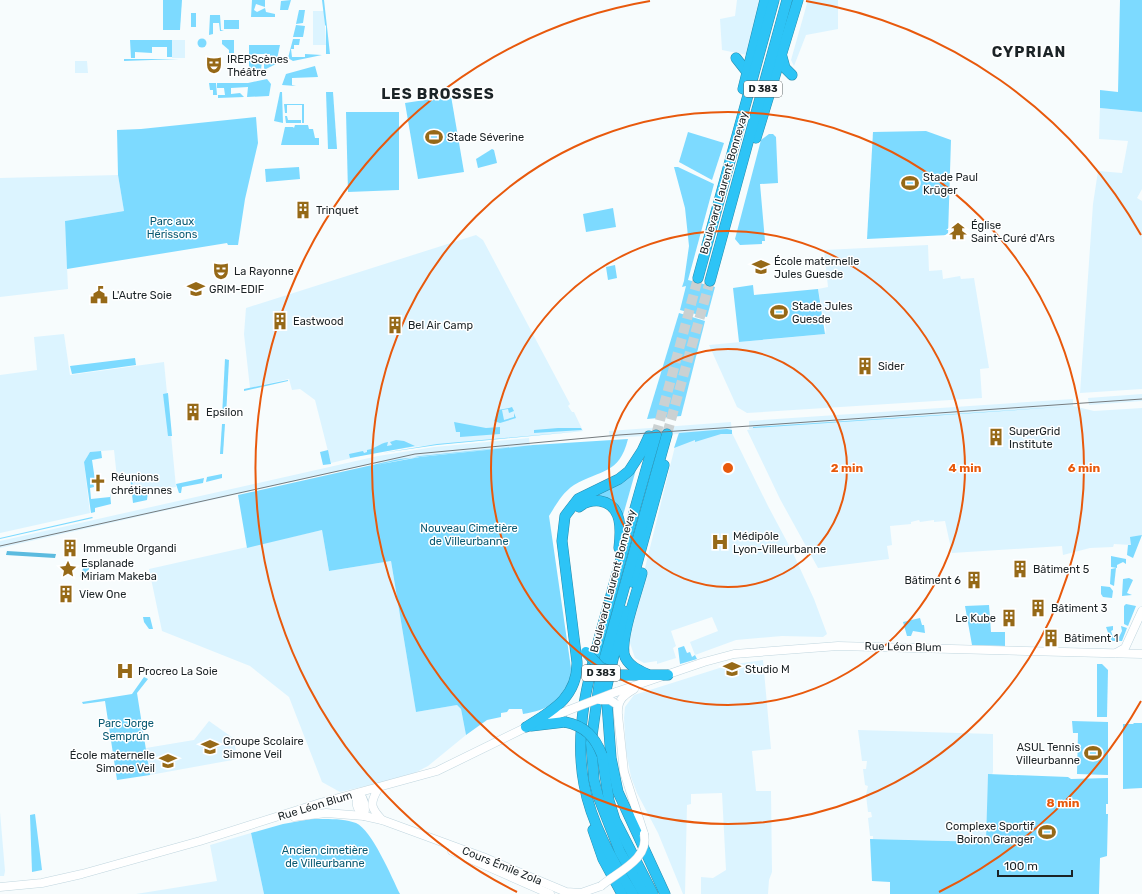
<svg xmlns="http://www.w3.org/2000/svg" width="1142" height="894" font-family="Rubik,sans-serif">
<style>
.built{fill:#dcf4ff}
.green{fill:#7ddaff}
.water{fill:#5cbbdf}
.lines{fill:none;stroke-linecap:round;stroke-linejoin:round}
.highway-tunnel{stroke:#cbd1d2;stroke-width:10;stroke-dasharray:10 5;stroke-linecap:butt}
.secondary-casing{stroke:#c1d6df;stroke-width:9}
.highway-casing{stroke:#278cad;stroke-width:11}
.secondary{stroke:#fff;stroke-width:8}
.highway{stroke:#2dc4f6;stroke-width:10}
.tram{stroke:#757b7e;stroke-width:1}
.secondary-bridge-casing{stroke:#c1d6df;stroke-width:9;stroke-linecap:butt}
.highway-bridge-casing{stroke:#278cad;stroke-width:11;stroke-linecap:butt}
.secondary-bridge{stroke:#fff;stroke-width:8}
.highway-bridge{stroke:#2dc4f6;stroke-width:10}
.ring{fill:none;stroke:#e8590c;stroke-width:2}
.labels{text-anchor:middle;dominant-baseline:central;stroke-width:3;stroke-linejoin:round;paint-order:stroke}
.shield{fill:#fff;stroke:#5f6567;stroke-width:1}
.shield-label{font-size:10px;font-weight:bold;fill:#1b2326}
.poi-label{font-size:11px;fill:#1b2326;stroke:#fff;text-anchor:start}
.street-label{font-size:11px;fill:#1b2326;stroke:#fff}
.park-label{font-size:11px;fill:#085972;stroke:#fff}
.district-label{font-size:15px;font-weight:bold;letter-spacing:1px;fill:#1b2326;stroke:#fff}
.centre{fill:#e8590c;stroke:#fff;stroke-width:2}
.ring-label{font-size:12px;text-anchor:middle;font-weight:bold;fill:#e8590c;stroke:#fff;stroke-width:3;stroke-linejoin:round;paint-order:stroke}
</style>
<rect width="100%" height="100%" fill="#f7fcfd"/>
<!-- built -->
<g class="built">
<path d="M 737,0 L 761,0 L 747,55 L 722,50 L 720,19 L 735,16 Z"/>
<path d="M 808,0 L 838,0 L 838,29 L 806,35 L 794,66 L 791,60 Z"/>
<path d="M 313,11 L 324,11 L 326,45 L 313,45 Z"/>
<rect x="172" y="40" width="13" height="18"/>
<path d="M 75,61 L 87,61 L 88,73 L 75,73 Z"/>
<path d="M 1100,108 L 1142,112 L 1142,189 L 1137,198 L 1142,201 L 1142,389 L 1080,393 L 1093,204 L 1098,171 L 1122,173 L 1128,141 L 1099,139 Z"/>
<path d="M 118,175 L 124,211 L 65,221 L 68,289 L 0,297 L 0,178 Z"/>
<path d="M 476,235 L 483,240 L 570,404 L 568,406 L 572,412 L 574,412 L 583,431 L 413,447 L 377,452 L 331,463 L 315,400 L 300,389 L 292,390 L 289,379 L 250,388 L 244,334 L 246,308 Z"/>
<path d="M 928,245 L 929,271 L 942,270 L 943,279 L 960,276 L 961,279 L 974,278 L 989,368 L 980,369 L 982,398 L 747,413 L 737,407 L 709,345 L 825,334 L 826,330 L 818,289 L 828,287 L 824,250 Z"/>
<path d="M 64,334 L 70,375 L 164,362 L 176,487 L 139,493 L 138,490 L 132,491 L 130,477 L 117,478 L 114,450 L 90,452 L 84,462 L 90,513 L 0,533 L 0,375 L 37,370 L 34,337 Z"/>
<path d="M 1142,394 L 1142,401 L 1089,405 L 1088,398 Z"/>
<path d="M 1073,399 L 1073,406 L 1094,411 L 1142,408 L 1142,535 L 1139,536 L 1131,545 L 1114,544 L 1113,547 L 1090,548 L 1063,555 L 1062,546 L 952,553 L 945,521 L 934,522 L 934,520 L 920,522 L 919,520 L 911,522 L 911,524 L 890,526 L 892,545 L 887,546 L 889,559 L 818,568 L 780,499 L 747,430 L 753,429 L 749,429 L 749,421 Z"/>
<path d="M 731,422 L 732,433 L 768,506 L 792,551 L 814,599 L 827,634 L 823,637 L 782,636 L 736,640 L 695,655 L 690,642 L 718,631 L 712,617 L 671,631 L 676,646 L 673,648 L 676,658 L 657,664 L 657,661 L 644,663 L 635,658 L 628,637 L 678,434 L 610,438 L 609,431 Z"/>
<path d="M 529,438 L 530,447 L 420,457 L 376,465 L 375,463 L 0,548 L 0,541 L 378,456 L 434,447 Z"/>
<path d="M 322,530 L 329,571 L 391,561 L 416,712 L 457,705 L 461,709 L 466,735 L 428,766 L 409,776 L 340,792 L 322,782 L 289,697 L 250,666 L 162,631 L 149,569 Z"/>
<path d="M 763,660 L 771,749 L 752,751 L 756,791 L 771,791 L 772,872 L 769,880 L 768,894 L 701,894 L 701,877 L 713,878 L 726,870 L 722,793 L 691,794 L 691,804 L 687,805 L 685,894 L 683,894 L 658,833 L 637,793 L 631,777 L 626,751 L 624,718 L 625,707 L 634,695 L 729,665 Z"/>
<path d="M 209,721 L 233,738 L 238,759 L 150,775 L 146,748 L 194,740 Z"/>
<path d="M 858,730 L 993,734 L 993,772 L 992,775 L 988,775 L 987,842 L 873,839 L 873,836 L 870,836 L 868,818 L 872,817 L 871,812 L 868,812 L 866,795 L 868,786 L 865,785 L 863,769 L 866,769 L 867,761 L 862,761 Z"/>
<path d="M 0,812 L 5,871 L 4,876 L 0,876 Z"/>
<path d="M 251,833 L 264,894 L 136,894 L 217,881 L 210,845 Z"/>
</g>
<!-- green -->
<g class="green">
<path d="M 163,0 L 182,0 L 180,30 L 163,30 Z"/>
<path d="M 252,0 L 265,0 L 265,7 L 256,4 L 254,10 L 257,12 L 265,8 L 266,12 L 275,14 L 275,17 L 251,17 Z"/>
<path d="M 291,0 L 288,10 L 280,10 L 281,1 Z"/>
<path d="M 322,0 L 324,0 L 330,54 L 326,54 L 326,26 L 325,25 Z"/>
<path d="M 1120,0 L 1142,0 L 1142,112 L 1100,108 L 1100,90 L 1118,92 Z"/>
<path d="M 299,10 L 305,10 L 303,23 L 296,24 Z"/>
<rect x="191" y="13" width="5" height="14"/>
<path d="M 210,15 L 220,15 L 221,30 L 224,31 L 220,31 L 219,23 L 213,23 L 213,34 L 209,35 Z"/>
<rect x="224" y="20" width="15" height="9"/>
<path d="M 296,25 L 305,26 L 303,37 L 293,37 Z"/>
<circle cx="202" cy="43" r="4.5"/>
<path d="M 293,39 L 300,39 L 299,45 L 294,45 L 294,49 L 291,49 L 292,57 L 305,57 L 305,54 L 322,55 L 293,61 L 288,58 Z"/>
<path d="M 130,40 L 172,40 L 172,57 L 167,57 L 167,47 L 152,47 L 152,53 L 135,52 L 135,58 L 131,58 Z"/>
<path d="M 222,40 L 234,40 L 234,53 L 229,53 L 229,50 L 222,44 Z"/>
<path d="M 249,45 L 280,45 L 276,64 L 264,70 L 264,61 L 270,60 L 270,54 L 257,54 L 257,61 L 262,61 L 261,70 L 249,72 Z"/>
<path d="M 124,59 L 179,59 L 124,61 Z"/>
<path d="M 315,66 L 318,77 L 292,78 L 292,85 L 296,86 L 282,85 L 286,74 Z"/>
<path d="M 267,79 L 271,84 L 269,96 L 247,97 L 248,87 L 231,88 L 231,94 L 240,93 L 244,97 L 218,98 L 218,95 L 225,95 L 224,88 L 217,88 L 217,83 L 248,83 Z"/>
<path d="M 209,83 L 216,83 L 217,95 L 213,95 L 213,90 L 210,90 Z"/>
<path d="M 280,92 L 282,92 L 283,123 L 274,121 Z"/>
<path d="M 326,92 L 333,92 L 337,149 L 328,149 Z"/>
<path d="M 451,96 L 464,172 L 418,179 L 405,103 Z"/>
<path d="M 284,104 L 304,104 L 304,123 L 302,123 L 302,105 L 287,105 L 287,113 L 285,113 Z"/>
<path d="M 346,112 L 399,112 L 399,190 L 348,192 Z"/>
<path d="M 285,116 L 287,116 L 288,120 L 301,120 L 301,123 L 286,123 Z"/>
<path d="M 256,117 L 258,143 L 245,199 L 238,245 L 228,245 L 227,243 L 67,269 L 65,221 L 124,211 L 118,175 L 117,130 L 141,129 Z"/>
<path d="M 295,125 L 308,125 L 309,129 L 313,129 L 315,138 L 319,138 L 319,145 L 281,145 L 285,127 L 293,127 L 294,128 Z"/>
<path d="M 926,131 L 951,140 L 948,235 L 867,239 L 873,132 Z"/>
<path d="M 688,132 L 724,143 L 712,180 L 679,162 Z"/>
<path d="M 769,134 L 773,134 L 776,137 L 778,183 L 760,184 L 765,241 L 762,241 L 762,244 L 740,245 L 735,239 L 761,140 Z"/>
<path d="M 492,149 L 494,150 L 497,163 L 478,168 L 476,159 Z"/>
<path d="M 299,167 L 300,179 L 266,182 L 265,169 Z"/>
<path d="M 674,167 L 678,167 L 714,184 L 688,280 L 715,287 L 707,317 L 680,310 L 686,286 L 682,287 L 684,281 L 689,246 L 685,208 Z"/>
<path d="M 613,208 L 616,227 L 586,232 L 583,214 Z"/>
<path d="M 615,265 L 617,278 L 608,280 L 606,267 Z"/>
<path d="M 753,285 L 754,295 L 818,289 L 825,334 L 739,342 L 733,288 Z"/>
<path d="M 679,313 L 705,321 L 681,416 L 647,419 Z"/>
<path d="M 135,358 L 136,365 L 72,374 L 70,366 Z"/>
<path d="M 225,359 L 229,360 L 226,416 L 222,416 Z"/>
<path d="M 288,380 L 288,381 L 244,391 L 244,389 Z"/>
<path d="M 168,393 L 172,436 L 168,436 L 163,394 Z"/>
<path d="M 1075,406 L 753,428 L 753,427 Z"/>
<path d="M 512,407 L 514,411 L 509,413 L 508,409 L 502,410 L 504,420 L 514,417 L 514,413 L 516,418 L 500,423 L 494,421 L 498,410 L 509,408 L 509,410 L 509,408 Z"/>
<path d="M 454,422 L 486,428 L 500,427 L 500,434 L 460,437 L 460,432 L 456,432 Z"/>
<path d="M 222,424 L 225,424 L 223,454 L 220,454 Z"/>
<path d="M 558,428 L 581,428 L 582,430 L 534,433 L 534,430 Z"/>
<path d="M 727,429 L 732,430 L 732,434 L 721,434 L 695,442 L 695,440 L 674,448 L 679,433 Z"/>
<path d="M 584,431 L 437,445 L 382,453 L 437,444 Z"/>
<path d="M 628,439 C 619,475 601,469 574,485 C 562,493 556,505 549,516 L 572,675 C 566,701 547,710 523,714 L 522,709 L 509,709 L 507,712 L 501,713 L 501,717 L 487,720 L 466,735 L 461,709 L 457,705 L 416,712 L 391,561 L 329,571 L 322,530 L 247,548 L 238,495 L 399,459 L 530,445 L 420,456 L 376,465 L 420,457 L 533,445 Z"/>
<path d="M 396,440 L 404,441 L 415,446 L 350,458 L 349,454 L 363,451 L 364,453 L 367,452 L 367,450 C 377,448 378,444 388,442 L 387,446 L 392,445 L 390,442 Z"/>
<path d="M 328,450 L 331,464 L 323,465 L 320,452 Z"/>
<path d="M 101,451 L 102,458 L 92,460 L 95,480 L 93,481 L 94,487 L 90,488 L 91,499 L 110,497 L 110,493 L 111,504 L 95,508 L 95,512 L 91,513 L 84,462 L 90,452 Z"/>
<path d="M 637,466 L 622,519 L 595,497 L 595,495 Z"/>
<path d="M 222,474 L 222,478 L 206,482 L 207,477 Z"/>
<path d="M 126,475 L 132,475 L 133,491 L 138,490 L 139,493 L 148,492 L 147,500 L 133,503 L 130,477 L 126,477 Z"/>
<path d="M 204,478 L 203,483 L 182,487 L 181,493 L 179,493 L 176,484 Z"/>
<path d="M 92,517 L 93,518 L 0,539 L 0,538 Z"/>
<path d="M 1142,535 L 1133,558 L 1127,555 L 1128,545 L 1131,545 L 1130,537 Z"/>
<path d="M 1111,556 L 1126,559 L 1126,564 L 1123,562 L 1117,565 L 1117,568 L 1111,567 Z"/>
<path d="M 84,566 L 89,567 L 89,569 L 83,579 L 80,576 Z"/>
<path d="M 1116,568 L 1114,586 L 1110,584 L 1111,569 Z"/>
<path d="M 1129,578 L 1133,580 L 1127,593 L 1132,595 L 1122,596 L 1123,579 Z"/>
<path d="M 1101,586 L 1110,587 L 1113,591 L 1112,598 L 1103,597 L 1101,594 Z"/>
<path d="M 1126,604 L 1136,606 L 1128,626 L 1124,624 L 1124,606 Z"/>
<path d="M 989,605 L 991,632 L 1005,632 L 1005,646 L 972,645 L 965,606 Z"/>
<path d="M 143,617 L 150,617 L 153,629 L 149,629 L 144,622 Z"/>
<path d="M 920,618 L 922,625 L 924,625 L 925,633 L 913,631 L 911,636 L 907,636 L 903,622 Z"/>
<path d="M 1113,626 L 1113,630 L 1111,631 L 1113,637 L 1119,637 L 1122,631 L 1121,626 L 1127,628 L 1122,641 L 1111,641 L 1106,627 Z"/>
<path d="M 684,646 L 687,653 L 690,652 L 692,657 L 695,655 L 697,659 L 680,664 L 678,648 Z"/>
<path d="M 1097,664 L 1102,664 L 1108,670 L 1107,717 L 1097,717 Z"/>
<path d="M 144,677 L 148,679 L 137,693 L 150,775 L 117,780 L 105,701 L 83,704 L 82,702 L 132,694 Z"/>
<path d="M 1072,721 L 1108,722 L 1108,775 L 1077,774 L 1078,733 L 1073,733 Z"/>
<path d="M 1134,723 L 1142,723 L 1142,788 L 1123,789 L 1123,724 L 1133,724 Z"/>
<path d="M 988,774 L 1068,777 L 1071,779 L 1108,778 L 1108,804 L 1106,804 L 1106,814 L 1108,814 L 1107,856 L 1100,858 L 1099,894 L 890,894 L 890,882 L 872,881 L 870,839 L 986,842 Z"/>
<path d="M 35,814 L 42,870 L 32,872 L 30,815 Z"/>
<path d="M 311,819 C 325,819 344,818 356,823 C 372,830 392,878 400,894 L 264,894 L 251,833 L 283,824 Z"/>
</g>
<!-- water -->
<path class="water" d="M 7,551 L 56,554 L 55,558 L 6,555 Z"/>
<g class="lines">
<!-- highway-tunnel -->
<g class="highway-tunnel">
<path d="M 667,434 L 710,281"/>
<path d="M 656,435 L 698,278"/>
</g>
<!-- secondary casing -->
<g class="secondary-casing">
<g id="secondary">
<path d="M 1116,653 L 1125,648 L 1142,611"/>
<path d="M 634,689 C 622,696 617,701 618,715 L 624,772 L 644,834"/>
<path d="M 616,692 L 704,662 L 734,654 L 838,646 L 1142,654"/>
<path d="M 542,721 L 569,710"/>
<path d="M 378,789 C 369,804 371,808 382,820"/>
<path d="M 359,793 C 365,800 366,808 364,816 C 357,809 354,803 359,793 Z"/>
<path d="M 294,817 L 326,813 L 364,816 L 382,820 L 483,857 L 566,892 L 581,893 L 601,886"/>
<path d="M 452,851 L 550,894"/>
<path d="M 0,887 L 42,883 L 82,874 L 200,841 L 320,803 L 437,771 L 531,725"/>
</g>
</g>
<!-- highway casing -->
<g class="highway-casing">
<g id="highway">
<path d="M 782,57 L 785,68 L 792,75"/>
<path d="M 736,58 L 747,72"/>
<path d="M 743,89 L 765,0"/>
<path d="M 756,138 L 798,0"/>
<path d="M 698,278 L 774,0"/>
<path d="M 710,281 L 787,0"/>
<path d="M 579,507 C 585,502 591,500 600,501 C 623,505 621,531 619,548"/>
<path d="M 642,573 C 637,592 621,636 624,654 C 627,665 638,670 647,674"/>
<path d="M 632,582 L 664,465"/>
<path d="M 624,611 L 606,690 L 611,758 L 618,792 L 665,894"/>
<path d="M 619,675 L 668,675"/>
<path d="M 531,726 L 565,722"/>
<path d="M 526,727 C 552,711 578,697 577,662 L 562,541 L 565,516 L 578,499 L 619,479 L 629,471 L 642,451 L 649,436"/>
<path d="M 602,755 L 609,801 L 615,820 L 653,894"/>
<path d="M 593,830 L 603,859 L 622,894"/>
<path d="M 633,894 C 612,860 591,823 584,784 C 572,721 594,659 610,599 C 625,544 640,490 656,435"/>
<path d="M 644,894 L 620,852 L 598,796 L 594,780 L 591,743 L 601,671 L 667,434"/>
</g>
</g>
<!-- secondary -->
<use href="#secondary" class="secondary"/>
<!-- highway -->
<use href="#highway" class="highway"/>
<!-- tram -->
<path class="tram" d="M 0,546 L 415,454 L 619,435 L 1142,399"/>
<!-- secondary-bridge casing -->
<g class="secondary-bridge-casing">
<g id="secondary-bridge">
<path d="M 600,700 L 610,700 L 616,704"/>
<path d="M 569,710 L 616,692"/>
<path d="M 601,886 C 617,872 650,859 644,834"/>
</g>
</g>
<!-- highway-bridge casing -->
<g class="highway-bridge-casing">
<g id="highway-bridge">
<path d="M 586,652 L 600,667 L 619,675"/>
<path d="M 565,722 C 585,726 595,737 602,755"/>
</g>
</g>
<!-- secondary-bridge -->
<use href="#secondary-bridge" class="secondary-bridge"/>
<!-- highway-bridge -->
<use href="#highway-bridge" class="highway-bridge"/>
</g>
<!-- distance rings -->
<g class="ring">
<circle cx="728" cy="468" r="119"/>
<circle cx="728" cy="468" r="237"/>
<circle cx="728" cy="468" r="356"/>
<path d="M1141 701A474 474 0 0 1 939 892M517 892A474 474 0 0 1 650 1M806 1A474 474 0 0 1 1141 235"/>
</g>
<!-- icons -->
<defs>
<g id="theatre-bare" transform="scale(1.38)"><path d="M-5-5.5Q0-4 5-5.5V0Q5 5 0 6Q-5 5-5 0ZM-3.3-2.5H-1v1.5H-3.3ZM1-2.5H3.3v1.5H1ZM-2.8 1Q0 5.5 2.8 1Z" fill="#966917" stroke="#fff" stroke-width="2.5" paint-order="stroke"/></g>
<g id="stadium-bare" transform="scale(1.38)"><path d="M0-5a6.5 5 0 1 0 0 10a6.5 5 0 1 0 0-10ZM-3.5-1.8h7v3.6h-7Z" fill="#966917" stroke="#fff" stroke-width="2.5" paint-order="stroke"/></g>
<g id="building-bare" transform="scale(1.38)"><path d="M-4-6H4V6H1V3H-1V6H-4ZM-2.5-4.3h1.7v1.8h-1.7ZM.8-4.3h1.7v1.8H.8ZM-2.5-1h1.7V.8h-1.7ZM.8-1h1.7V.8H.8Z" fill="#966917" stroke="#fff" stroke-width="2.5" paint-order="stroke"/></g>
<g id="temple-bare" transform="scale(1.38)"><path d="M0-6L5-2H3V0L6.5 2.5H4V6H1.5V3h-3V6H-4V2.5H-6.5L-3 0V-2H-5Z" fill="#966917" stroke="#fff" stroke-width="2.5" paint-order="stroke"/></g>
<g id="school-bare" transform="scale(1.38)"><path d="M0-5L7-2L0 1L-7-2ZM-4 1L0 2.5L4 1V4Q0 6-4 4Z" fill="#966917" stroke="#fff" stroke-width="2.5" paint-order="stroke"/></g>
<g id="university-bare" transform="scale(1.38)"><path d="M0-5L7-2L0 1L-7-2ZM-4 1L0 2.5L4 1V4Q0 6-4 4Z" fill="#966917" stroke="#fff" stroke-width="2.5" paint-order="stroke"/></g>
<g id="civic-bare" transform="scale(1.38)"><path d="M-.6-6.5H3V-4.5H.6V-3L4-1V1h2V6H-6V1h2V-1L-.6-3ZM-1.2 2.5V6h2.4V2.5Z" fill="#966917" stroke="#fff" stroke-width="2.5" paint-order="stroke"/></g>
<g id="church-bare" transform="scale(1.38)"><path d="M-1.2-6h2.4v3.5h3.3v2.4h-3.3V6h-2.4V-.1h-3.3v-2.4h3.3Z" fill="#966917" stroke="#fff" stroke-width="2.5" paint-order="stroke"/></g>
<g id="hospital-bare" transform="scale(1.38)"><path d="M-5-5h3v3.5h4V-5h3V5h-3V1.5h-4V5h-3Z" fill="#966917" stroke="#fff" stroke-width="2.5" paint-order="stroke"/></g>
<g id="sight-bare" transform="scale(1.38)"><path d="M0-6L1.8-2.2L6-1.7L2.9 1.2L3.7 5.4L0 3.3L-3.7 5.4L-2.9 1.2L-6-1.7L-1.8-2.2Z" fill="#966917" stroke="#fff" stroke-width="2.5" paint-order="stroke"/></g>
</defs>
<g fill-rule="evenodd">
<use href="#theatre-bare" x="214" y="65"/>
<use href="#stadium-bare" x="434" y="137"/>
<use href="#stadium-bare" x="910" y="183"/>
<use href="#building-bare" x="303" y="210"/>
<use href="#temple-bare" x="958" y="231"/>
<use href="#school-bare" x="761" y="267"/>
<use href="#theatre-bare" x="221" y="271"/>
<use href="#university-bare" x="196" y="289"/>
<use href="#civic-bare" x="99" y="295"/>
<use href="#stadium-bare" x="779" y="312"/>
<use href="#building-bare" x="280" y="321"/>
<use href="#building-bare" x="395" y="325"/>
<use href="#building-bare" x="865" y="366"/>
<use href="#building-bare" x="193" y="412"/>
<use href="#building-bare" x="996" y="437"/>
<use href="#church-bare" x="98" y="483"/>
<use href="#hospital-bare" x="720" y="542"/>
<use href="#building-bare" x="70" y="548"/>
<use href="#sight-bare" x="68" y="569"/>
<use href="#building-bare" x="1020" y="569"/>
<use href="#building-bare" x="974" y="580"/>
<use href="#building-bare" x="66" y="594"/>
<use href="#building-bare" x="1038" y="608"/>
<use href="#building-bare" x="1009" y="618"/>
<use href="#building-bare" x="1051" y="638"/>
<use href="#university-bare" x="732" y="669"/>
<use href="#hospital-bare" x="125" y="671"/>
<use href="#school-bare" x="210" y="747"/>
<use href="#stadium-bare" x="1093" y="753"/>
<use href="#school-bare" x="168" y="761"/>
<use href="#stadium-bare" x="1047" y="832"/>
</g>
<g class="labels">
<!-- shield labels -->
<g class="shield">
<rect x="744" y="81" width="38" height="16" rx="3"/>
<rect x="582" y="665" width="38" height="16" rx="3"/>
</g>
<g class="shield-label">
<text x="763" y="89">D 383</text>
<text x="601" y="673">D 383</text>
</g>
<!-- poi labels -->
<g class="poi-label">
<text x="227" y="59">IREPScènes<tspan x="227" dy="13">Théâtre</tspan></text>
<text x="447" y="137">Stade Séverine</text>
<text x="923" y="177">Stade Paul<tspan x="923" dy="13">Krüger</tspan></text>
<text x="316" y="210">Trinquet</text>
<text x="971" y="225">Église<tspan x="971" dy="13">Saint-Curé d'Ars</tspan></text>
<text x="774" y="261">École maternelle<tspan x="774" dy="13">Jules Guesde</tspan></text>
<text x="234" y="271">La Rayonne</text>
<text x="209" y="289">GRIM-EDIF</text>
<text x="112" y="295">L'Autre Soie</text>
<text x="792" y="306">Stade Jules<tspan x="792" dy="13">Guesde</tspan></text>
<text x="293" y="321">Eastwood</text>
<text x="408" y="325">Bel Air Camp</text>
<text x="878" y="366">Sider</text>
<text x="206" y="412">Epsilon</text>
<text x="1009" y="431">SuperGrid<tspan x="1009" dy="13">Institute</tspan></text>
<text x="111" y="477">Réunions<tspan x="111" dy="13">chrétiennes</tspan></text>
<text x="733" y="536">Médipôle<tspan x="733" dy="13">Lyon-Villeurbanne</tspan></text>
<text x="83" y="548">Immeuble Organdi</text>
<text x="81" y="563">Esplanade<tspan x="81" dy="13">Miriam Makeba</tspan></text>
<text x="1033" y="569">Bâtiment 5</text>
<text x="961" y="580" text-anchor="end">Bâtiment 6</text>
<text x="79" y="594">View One</text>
<text x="1051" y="608">Bâtiment 3</text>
<text x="996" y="618" text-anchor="end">Le Kube</text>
<text x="1064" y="638">Bâtiment 1</text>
<text x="745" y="669">Studio M</text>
<text x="138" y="671">Procreo La Soie</text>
<text x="223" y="741">Groupe Scolaire<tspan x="223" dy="13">Simone Veil</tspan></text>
<text x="1080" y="747" text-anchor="end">ASUL Tennis<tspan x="1080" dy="13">Villeurbanne</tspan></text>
<text x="155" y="755" text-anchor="end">École maternelle<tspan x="155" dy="13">Simone Veil</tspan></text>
<text x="1034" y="826" text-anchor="end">Complexe Sportif<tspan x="1034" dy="13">Boiron Granger</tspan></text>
</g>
<!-- street labels -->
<g class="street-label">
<text transform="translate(724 183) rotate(-74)">Boulevard Laurent Bonnevay</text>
<text transform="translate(613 581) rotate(-75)">Boulevard Laurent Bonnevay</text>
<text transform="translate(903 647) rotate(1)">Rue Léon Blum</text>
<text transform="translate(315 806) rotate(-17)">Rue Léon Blum</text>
<text transform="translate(502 866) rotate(22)">Cours Émile Zola</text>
</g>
<!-- park labels -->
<g class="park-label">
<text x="172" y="221">Parc aux<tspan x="172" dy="13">Hérissons</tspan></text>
<text x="469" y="528">Nouveau Cimetière<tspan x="469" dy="13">de Villeurbanne</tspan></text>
<text x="126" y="723">Parc Jorge<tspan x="126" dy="13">Semprún</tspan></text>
<text x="325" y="850">Ancien cimetière<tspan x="325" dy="13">de Villeurbanne</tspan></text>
</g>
<!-- district labels -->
<g class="district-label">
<text x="1029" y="52">CYPRIAN</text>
<text x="438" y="94">LES BROSSES</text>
</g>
</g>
<circle cx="728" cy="468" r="6" class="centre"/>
<g class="ring-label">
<text x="847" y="472">2 min</text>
<text x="965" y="472">4 min</text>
<text x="1084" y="472">6 min</text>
<text x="1063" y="807">8 min</text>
</g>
<!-- scale -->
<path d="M998 870v6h74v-6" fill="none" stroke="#1b2326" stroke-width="2"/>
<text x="1004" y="870" font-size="12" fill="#1b2326" stroke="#ffffff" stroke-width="3" paint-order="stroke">100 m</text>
</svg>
